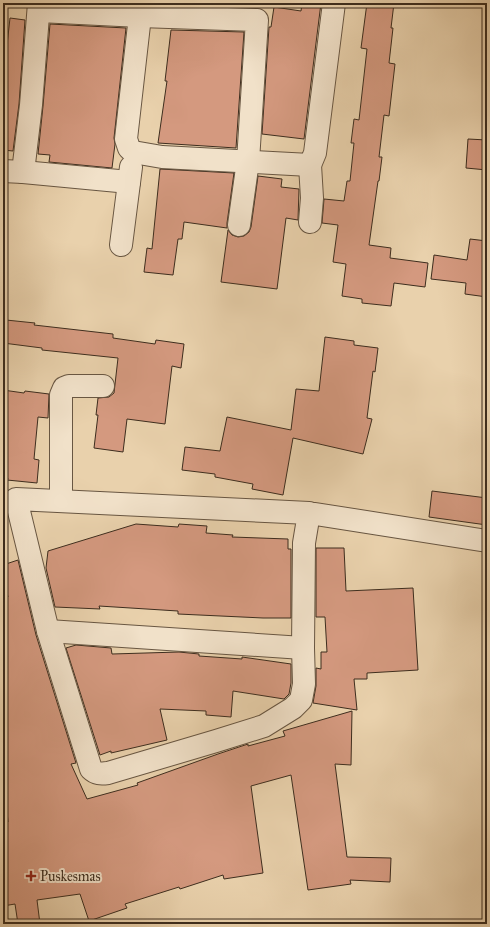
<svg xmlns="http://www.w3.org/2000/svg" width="490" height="927" font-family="'IM FELL Great Primer',serif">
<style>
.building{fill:#d4997f;stroke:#3d2d1e}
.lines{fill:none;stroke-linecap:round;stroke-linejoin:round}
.street-casing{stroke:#685642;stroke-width:24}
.street{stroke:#f1e1c9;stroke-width:22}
.poi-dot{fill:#8f2418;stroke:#f1e1c9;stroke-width:1.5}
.labels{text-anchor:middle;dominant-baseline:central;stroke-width:4;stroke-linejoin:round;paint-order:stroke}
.poi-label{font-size:14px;fill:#3d2d1e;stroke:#f1e1c9;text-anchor:start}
</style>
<rect width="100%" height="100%" fill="#e9d1ac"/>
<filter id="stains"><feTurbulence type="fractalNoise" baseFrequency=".005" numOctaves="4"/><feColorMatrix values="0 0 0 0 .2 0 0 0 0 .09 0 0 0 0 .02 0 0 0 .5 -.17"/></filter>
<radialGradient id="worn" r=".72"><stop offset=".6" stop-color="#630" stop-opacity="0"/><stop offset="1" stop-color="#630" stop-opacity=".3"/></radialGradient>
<!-- building -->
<g class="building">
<path d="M 175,3 L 233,3 L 233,7 L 174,5 Z"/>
<path d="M 302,3 L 321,3 L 304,139 L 262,134 L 269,27 L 271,27 L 274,7 L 301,11 Z"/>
<path d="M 367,3 L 394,3 L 391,28 L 393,28 L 389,63 L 395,64 L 389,116 L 384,115 L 379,157 L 382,157 L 379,181 L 378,181 L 369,245 L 391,248 L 390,258 L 428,263 L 425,287 L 394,283 L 391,306 L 362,303 L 362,299 L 342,296 L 346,264 L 333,262 L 338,225 L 322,223 L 324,199 L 344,201 L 347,181 L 350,181 L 354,143 L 351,143 L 354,119 L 359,120 L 367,49 L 361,48 Z"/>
<path d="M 10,18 L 25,20 L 19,104 L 13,151 L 3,150 L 3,82 Z"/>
<path d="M 50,24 L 126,28 L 114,138 L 115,144 L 112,168 L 49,162 L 50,155 L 38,154 L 43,106 Z"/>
<path d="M 171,30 L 244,32 L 236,148 L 158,143 L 167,81 L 165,81 Z"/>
<path d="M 468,139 L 487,140 L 487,170 L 466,168 Z"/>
<path d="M 160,169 L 234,173 L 227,223 L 227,228 L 184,222 L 182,239 L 178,239 L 173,275 L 144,272 L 147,248 L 152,249 Z"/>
<path d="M 258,176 L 282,179 L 281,187 L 299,189 L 298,220 L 286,218 L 277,289 L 221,282 L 228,230 L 232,235 L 238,237 L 244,236 L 249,232 L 251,227 Z"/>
<path d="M 470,239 L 487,241 L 487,297 L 465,294 L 466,283 L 431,279 L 434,255 L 467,260 Z"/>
<path d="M 6,320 L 35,323 L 34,325 L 113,334 L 113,338 L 155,344 L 156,340 L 184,344 L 181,368 L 172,366 L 165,424 L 127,419 L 123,452 L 94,448 L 98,415 L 96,415 L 98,398 L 109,397 L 114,393 L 118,358 L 42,350 L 42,348 L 3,343 Z"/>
<path d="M 325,337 L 354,341 L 354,345 L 378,348 L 375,372 L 373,371 L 367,418 L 372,419 L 363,454 L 293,438 L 283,495 L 252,489 L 253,484 L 215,477 L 215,474 L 182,470 L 185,447 L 220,451 L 227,417 L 291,430 L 296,389 L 319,391 Z"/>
<path d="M 3,390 L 24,393 L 25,391 L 49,394 L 48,418 L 38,417 L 34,459 L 39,460 L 37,483 L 7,480 L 8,478 L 3,477 Z"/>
<path d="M 432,491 L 487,498 L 487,525 L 429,517 Z"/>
<path d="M 136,524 L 178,527 L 179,524 L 207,526 L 206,533 L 233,535 L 232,537 L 288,539 L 288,549 L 291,549 L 291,618 L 263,618 L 178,614 L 178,611 L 99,606 L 100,609 L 55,607 L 46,568 L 48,551 Z"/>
<path d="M 316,548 L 344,548 L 346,591 L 413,588 L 418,670 L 367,673 L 367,679 L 354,679 L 357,710 L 313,703 L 316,686 L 316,668 L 321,669 L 321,652 L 327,652 L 325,617 L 316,617 Z"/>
<path d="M 18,560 L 36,635 L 76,763 L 71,764 L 87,799 L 138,785 L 137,783 L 218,754 L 248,744 L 248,746 L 285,736 L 283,731 L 352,711 L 351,765 L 335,764 L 347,857 L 391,858 L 390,882 L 350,880 L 351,884 L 308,890 L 291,775 L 251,786 L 263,873 L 224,879 L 223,875 L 180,889 L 179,887 L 125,904 L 127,908 L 89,921 L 80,894 L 37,900 L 40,924 L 18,924 L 15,904 L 3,906 L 3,823 L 8,822 L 3,765 L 3,598 L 8,597 L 3,576 L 3,565 Z"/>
<path d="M 76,645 L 111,648 L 112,654 L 179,652 L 199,654 L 199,656 L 242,659 L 242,657 L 291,664 L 291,683 L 289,694 L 284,699 L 233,691 L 231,717 L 206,715 L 206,711 L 160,709 L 167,740 L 111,753 L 111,751 L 100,755 L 66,648 Z"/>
</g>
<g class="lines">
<!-- street casing -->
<g class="street-casing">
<g id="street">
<path d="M 39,11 L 140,16 L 257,20 L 248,161 L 239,225"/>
<path d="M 140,16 L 126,139 L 129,148 L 133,152 L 162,157 L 310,165 L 315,153 L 334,3"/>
<path d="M 3,171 L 23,172 L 31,105 L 39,3"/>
<path d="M 23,172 L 129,182"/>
<path d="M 310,222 L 312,198 L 310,165"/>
<path d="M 121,245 L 131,167"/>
<path d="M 61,501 L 61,395 L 64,388 L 69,386 L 103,386"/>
<path d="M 309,513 L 16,499 L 48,631 L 91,769 C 96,774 101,774 108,773 L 216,741 L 264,726 L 293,708 L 301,700 L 304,684 L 303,648 L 304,543 L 309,513 L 487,541"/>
<path d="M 48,631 L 303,648"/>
</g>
</g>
<!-- street -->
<use href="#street" class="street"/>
</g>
<!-- markers -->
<path class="poi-dot" d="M29 870h4v4h4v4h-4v4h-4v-4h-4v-4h4z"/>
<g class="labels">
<!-- poi labels -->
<g class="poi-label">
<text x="40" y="876">Puskesmas</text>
</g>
</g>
<!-- margin -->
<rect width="490" height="927" fill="none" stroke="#e9d1ac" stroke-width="16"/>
<rect x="4" y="4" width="482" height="919" fill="none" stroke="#3d2d1e" stroke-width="2"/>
<rect x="8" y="8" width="474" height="911" fill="none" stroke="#3d2d1e"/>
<rect width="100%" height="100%" filter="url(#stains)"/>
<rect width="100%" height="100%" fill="url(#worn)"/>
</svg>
